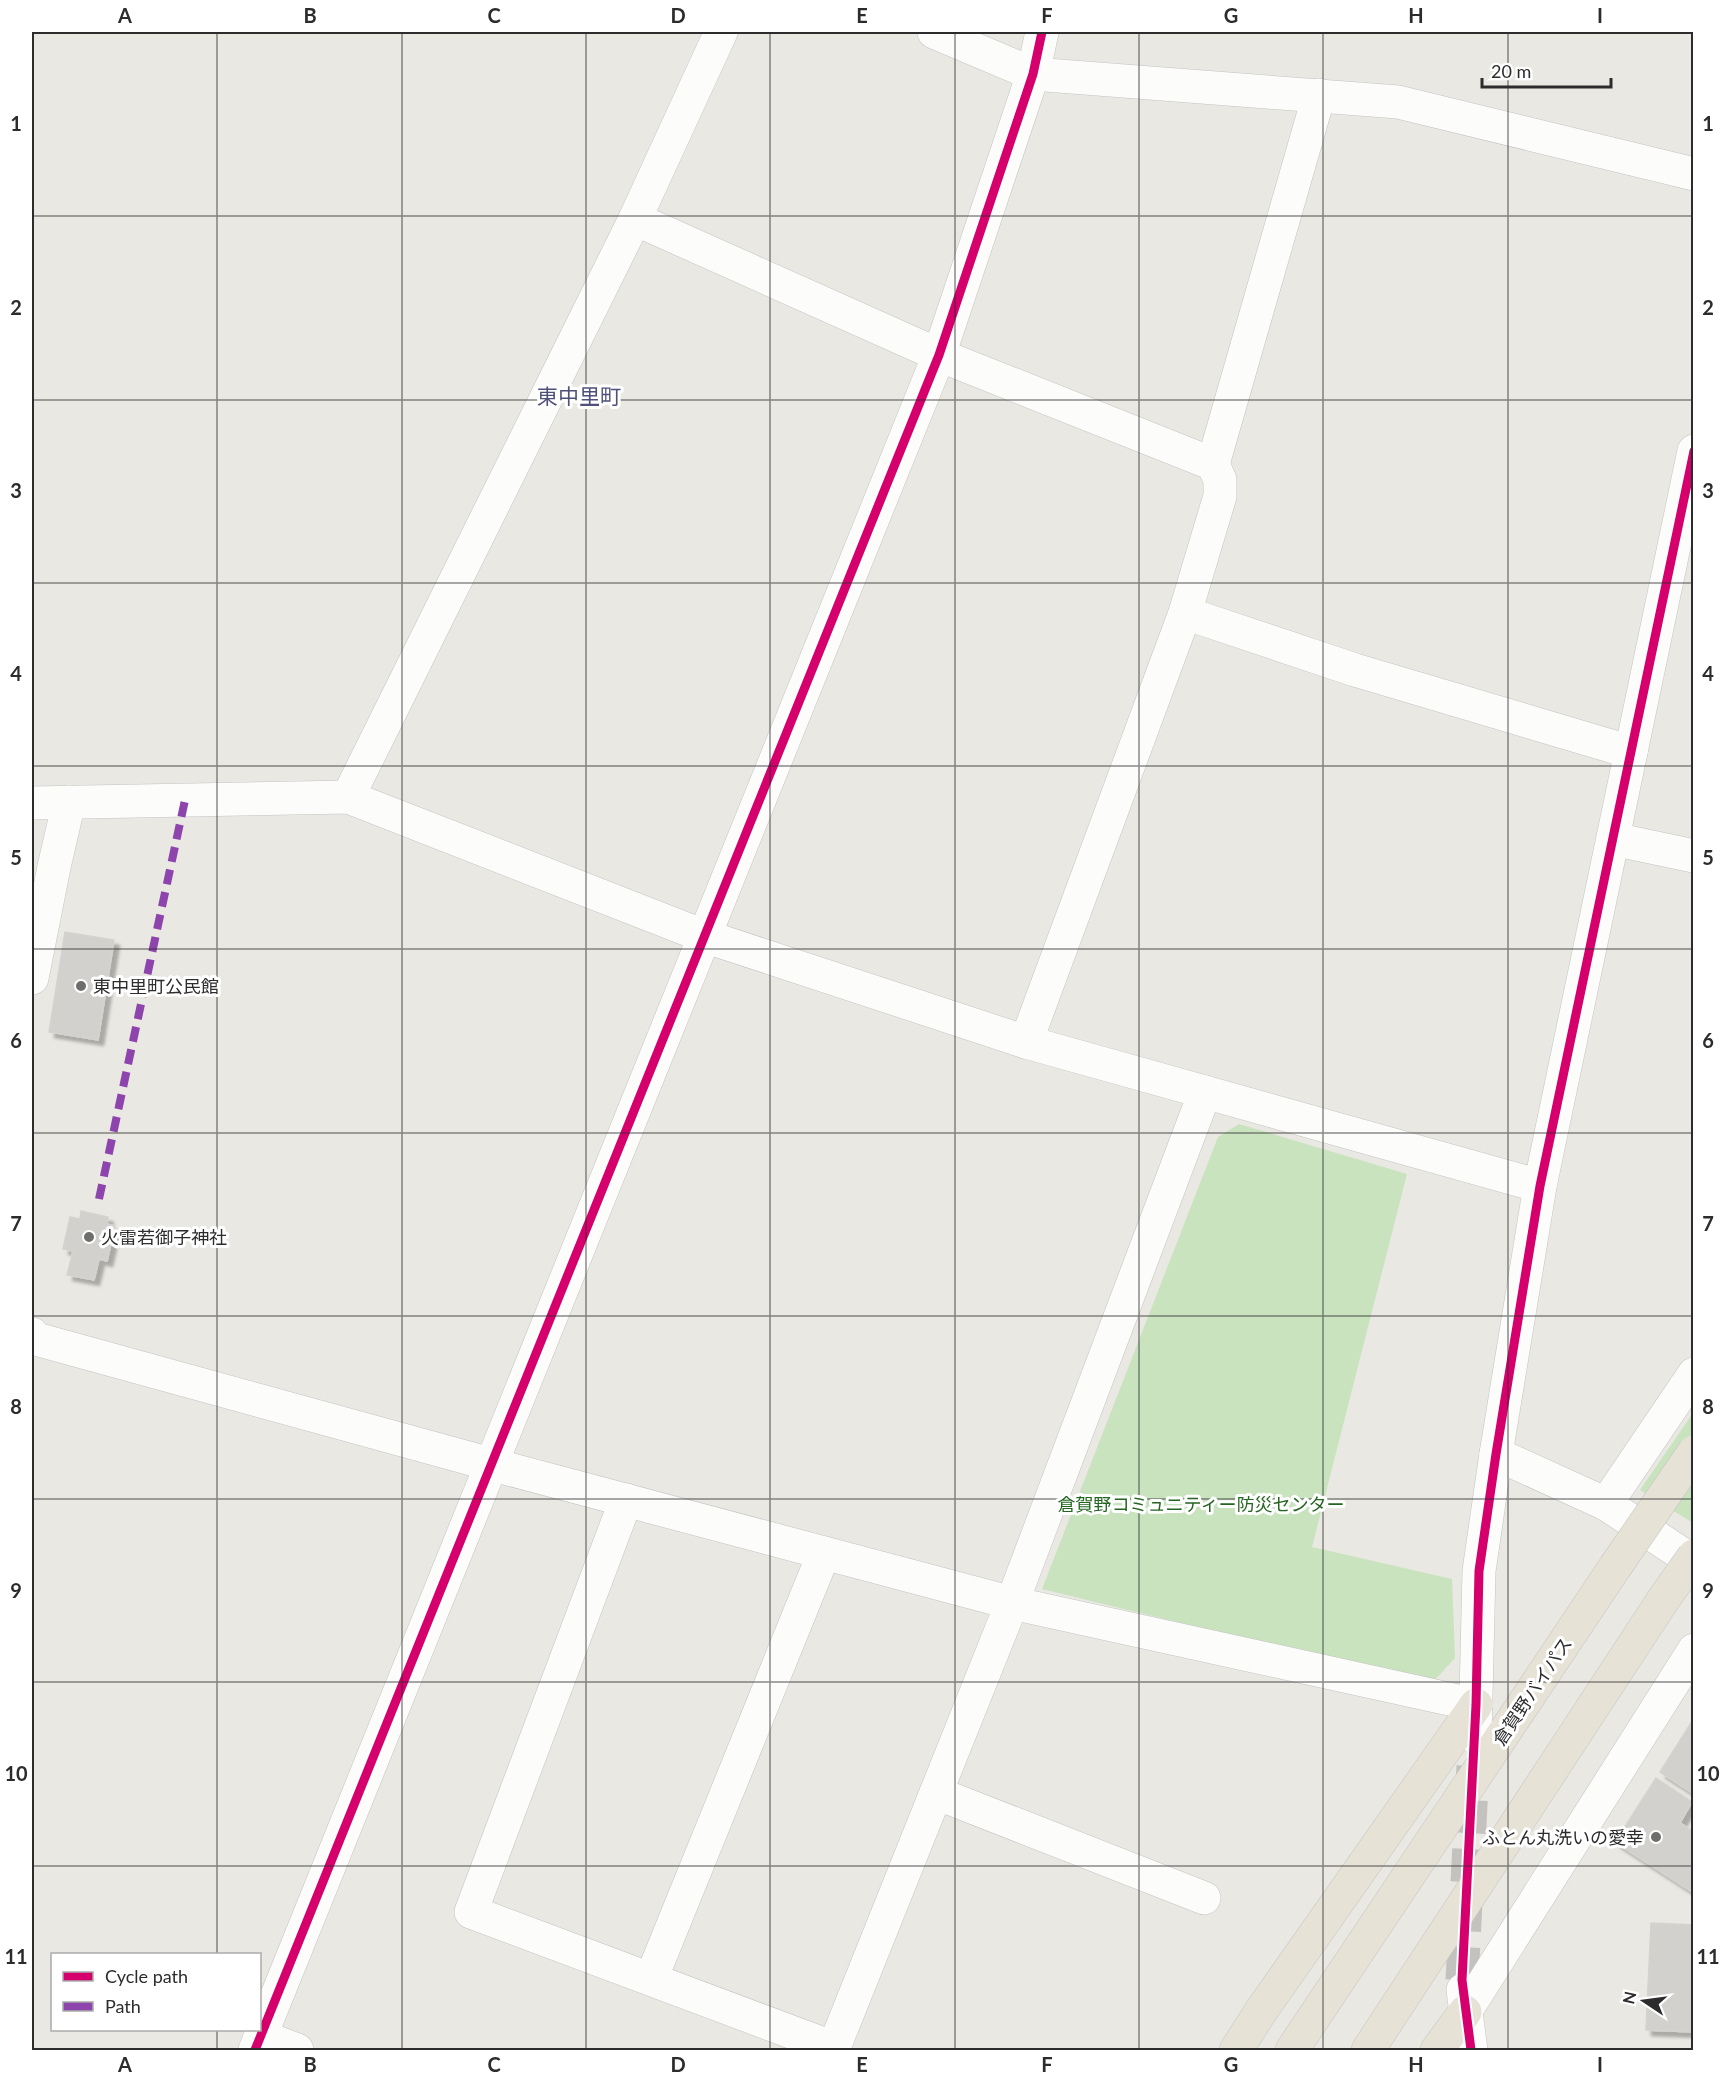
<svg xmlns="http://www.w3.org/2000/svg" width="1725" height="2082" font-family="Lato,'Noto Sans JP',sans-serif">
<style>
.green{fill:#c8e3be}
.building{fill:#d3d1ce;stroke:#d5d3cf;stroke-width:1.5;filter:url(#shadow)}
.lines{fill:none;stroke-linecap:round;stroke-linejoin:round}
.minor-tunnel{stroke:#c4c2be;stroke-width:33;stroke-dasharray:33 16;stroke-linecap:butt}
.minor-casing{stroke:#c4c3c2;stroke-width:34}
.tertiary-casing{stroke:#c4c3c2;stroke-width:34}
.trunk-casing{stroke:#c6c5c2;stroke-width:34}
.minor{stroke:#fcfcfb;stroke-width:33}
.tertiary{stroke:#fcfcfb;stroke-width:33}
.trunk{stroke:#e7e2d6;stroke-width:33}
.trunk-bridge-casing{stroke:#c6c5c2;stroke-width:34;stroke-linecap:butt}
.trunk-bridge{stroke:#e7e2d6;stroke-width:33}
.quiet{stroke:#8e44ad;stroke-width:8;stroke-dasharray:15 8;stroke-linecap:butt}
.cycleway-casing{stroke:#fff;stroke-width:13}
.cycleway{stroke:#d6006c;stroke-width:9}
.grid{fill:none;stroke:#2c2c2c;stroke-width:1.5;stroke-opacity:0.55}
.poi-dot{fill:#6e6e6c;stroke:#fff;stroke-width:2}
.labels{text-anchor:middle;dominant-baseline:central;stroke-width:6;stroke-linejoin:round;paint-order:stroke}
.poi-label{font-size:18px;fill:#2c2c2c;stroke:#fff;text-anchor:start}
.park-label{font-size:18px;fill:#246520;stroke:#fff}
.street-label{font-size:18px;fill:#2c2c2c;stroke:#fff}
.quarter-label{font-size:21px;fill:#4f517a;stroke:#fff}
.neatline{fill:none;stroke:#2c2c2c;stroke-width:2}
.grid-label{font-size:20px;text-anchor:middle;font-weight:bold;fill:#2c2c2c}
</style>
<defs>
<filter id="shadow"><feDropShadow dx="5.5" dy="5.5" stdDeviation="1.5" flood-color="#0004"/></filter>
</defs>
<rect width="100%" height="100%" fill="#eae8e3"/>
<!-- green -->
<g class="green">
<path d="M 1239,1124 L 1407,1174 L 1312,1547 L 1452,1579 L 1455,1658 L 1431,1684 L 1042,1589 L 1218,1137 Z"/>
<path d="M 1693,1413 L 1693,1523 L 1640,1490 Z"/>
</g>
<!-- building -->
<g class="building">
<path d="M 65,932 L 114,940 L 98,1040 L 49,1032 Z"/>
<path d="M 81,1211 L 108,1217 L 107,1224 L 115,1226 L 107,1261 L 99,1259 L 94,1280 L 67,1275 L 73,1251 L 63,1249 L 70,1217 L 80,1219 Z"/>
<path d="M 1694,1718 L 1694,1794 L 1660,1772 Z"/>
<path d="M 1656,1778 L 1692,1802 L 1680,1823 L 1694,1832 L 1694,1893 L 1615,1842 Z"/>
<path d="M 1651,1923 L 1694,1925 L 1694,2032 L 1646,2030 Z"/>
</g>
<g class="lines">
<!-- minor-tunnel -->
<path class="minor-tunnel" d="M 1462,1980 L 1473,1766"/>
<!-- minor casing -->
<g class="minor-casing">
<g id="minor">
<path d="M 934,32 L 1033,74 L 1398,102 L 1694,174"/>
<path d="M 635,219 L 939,355 L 1213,464 L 1220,480 L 1220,496 L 1185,613 L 1026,1042"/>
<path d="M 1213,464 L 1319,95"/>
<path d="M 1185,613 L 1355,670 L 1631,752"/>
<path d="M 348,797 L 635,219 L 721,32"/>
<path d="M 32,803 L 348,797 L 704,936 L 1026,1042 L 1540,1186"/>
<path d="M 1613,839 L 1694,856"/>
<path d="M 32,978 L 54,867 L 69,802"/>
<path d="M 32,1334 L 36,1339 L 490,1464 L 1012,1603 L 1476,1705"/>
<path d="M 626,1500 L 471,1912 L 834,2048"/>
<path d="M 1606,1504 L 1694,1374"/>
<path d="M 1475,1737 L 1479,1571 L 1496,1454 L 1540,1186 L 1694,451"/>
<path d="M 936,1793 L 1204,1898"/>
<path d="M 651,1979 L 824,1553"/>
<path d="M 1463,1990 L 1471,2050"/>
<path d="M 1465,2012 L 1694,1650"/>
<path d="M 260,2036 L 297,2050"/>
<path d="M 255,2050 L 939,355 L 1033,74 L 1042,32"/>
<path d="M 833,2050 L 1012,1603 L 1205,1092"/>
</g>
</g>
<!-- tertiary casing -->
<g class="tertiary-casing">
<path id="tertiary" d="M 1496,1454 L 1606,1504 L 1694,1562"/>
</g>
<!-- trunk casing -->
<g class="trunk-casing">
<g id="trunk">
<path d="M 1236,2050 L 1261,2011 L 1476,1705"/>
<path d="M 1292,2050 L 1615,1567"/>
<path d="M 1368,2050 L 1663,1600"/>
<path d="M 1437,2050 L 1465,2012"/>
</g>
</g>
<!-- minor -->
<use href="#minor" class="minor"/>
<!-- tertiary -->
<use href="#tertiary" class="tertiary"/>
<!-- trunk -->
<use href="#trunk" class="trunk"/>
<!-- trunk-bridge casing -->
<g class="trunk-bridge-casing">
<g id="trunk-bridge">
<path d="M 1615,1567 L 1694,1452"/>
<path d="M 1663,1600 L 1694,1556"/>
</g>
</g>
<!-- trunk-bridge -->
<use href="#trunk-bridge" class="trunk-bridge"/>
<!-- quiet -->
<path class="quiet" d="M 99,1199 L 185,800"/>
<!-- cycleway casing -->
<g class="cycleway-casing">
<g id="cycleway">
<path d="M 255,2050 L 939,355 L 1033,74 L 1042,32"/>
<path d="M 1471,2050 L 1462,1980 L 1476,1705 L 1479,1571 L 1496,1454 L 1540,1186 L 1694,451"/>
</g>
</g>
<!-- cycleway -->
<use href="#cycleway" class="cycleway"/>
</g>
<!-- grid -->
<path class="grid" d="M 217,32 L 217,1954M 402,32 L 402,2050M 586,32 L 586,2050M 770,32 L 770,2050M 955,32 L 955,2050M 1139,32 L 1139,2050M 1323,32 L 1323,2050M 1508,32 L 1508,2050M 32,216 L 1694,216M 32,400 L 1694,400M 32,583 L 1694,583M 32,766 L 1694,766M 32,949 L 1694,949M 32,1133 L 1694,1133M 32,1316 L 1694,1316M 32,1499 L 1694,1499M 32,1682 L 1694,1682M 32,1866 L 1694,1866M 217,2030 L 217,2050"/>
<!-- markers -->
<g class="poi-dot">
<circle cx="81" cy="986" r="6"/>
<circle cx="89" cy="1237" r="6"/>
<circle cx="1656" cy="1837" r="6"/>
</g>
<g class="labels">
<!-- poi labels -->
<g class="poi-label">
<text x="93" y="986">東中里町公民館</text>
<text x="101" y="1237">火雷若御子神社</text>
<text x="1644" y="1837" text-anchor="end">ふとん丸洗いの愛幸</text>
</g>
<!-- park labels -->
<g class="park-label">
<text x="1201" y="1504">倉賀野コミュニティー防災センター</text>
</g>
<!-- street labels -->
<g class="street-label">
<text transform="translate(1532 1691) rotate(-56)">倉賀野バイパス</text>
</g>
<!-- quarter labels -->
<g class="quarter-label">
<text x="579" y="395">東中里町</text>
</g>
</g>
<!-- border -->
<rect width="1725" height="2082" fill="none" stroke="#ffffff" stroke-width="66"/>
<!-- legend -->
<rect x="51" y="1953" width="210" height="78" fill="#ffffff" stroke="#ababab" stroke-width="1.5"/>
<rect x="63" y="1972" width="30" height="9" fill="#d6006c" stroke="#ababab" stroke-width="1.5"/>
<text x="105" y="1983" font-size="18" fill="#2c2c2c">Cycle path</text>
<rect x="63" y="2002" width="30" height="9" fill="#8e44ad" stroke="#ababab" stroke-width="1.5"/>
<text x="105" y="2013" font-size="18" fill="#2c2c2c">Path</text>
<!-- north arrow -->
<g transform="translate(1644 2001) rotate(283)" stroke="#ffffff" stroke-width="4.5" paint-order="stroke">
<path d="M0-4.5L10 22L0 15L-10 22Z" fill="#2c2c2c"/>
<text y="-9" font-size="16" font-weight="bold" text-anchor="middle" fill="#2c2c2c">N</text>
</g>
<!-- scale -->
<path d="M1482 78v9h129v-9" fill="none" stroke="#2c2c2c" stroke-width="3"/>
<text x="1491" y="78" font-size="18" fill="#2c2c2c" stroke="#ffffff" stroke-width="4.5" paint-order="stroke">20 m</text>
<rect x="33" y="33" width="1659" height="2016" class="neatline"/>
<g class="grid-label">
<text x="125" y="23">A</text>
<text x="310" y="23">B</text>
<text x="494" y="23">C</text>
<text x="678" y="23">D</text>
<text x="862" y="23">E</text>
<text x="1047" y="23">F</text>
<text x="1231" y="23">G</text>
<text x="1416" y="23">H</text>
<text x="1600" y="23">I</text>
<text x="16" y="131">1</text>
<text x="1708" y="131">1</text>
<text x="16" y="315">2</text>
<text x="1708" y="315">2</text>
<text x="16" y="498">3</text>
<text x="1708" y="498">3</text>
<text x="16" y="681">4</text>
<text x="1708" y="681">4</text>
<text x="16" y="865">5</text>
<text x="1708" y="865">5</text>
<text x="16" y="1048">6</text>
<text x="1708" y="1048">6</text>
<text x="16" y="1231">7</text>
<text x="1708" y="1231">7</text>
<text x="16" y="1414">8</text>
<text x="1708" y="1414">8</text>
<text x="16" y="1598">9</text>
<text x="1708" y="1598">9</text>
<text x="16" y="1781">10</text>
<text x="1708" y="1781">10</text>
<text x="16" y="1964">11</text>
<text x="1708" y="1964">11</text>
<text x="125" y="2072">A</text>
<text x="310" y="2072">B</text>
<text x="494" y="2072">C</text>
<text x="678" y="2072">D</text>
<text x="862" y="2072">E</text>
<text x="1047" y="2072">F</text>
<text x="1231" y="2072">G</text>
<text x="1416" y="2072">H</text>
<text x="1600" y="2072">I</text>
</g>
</svg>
